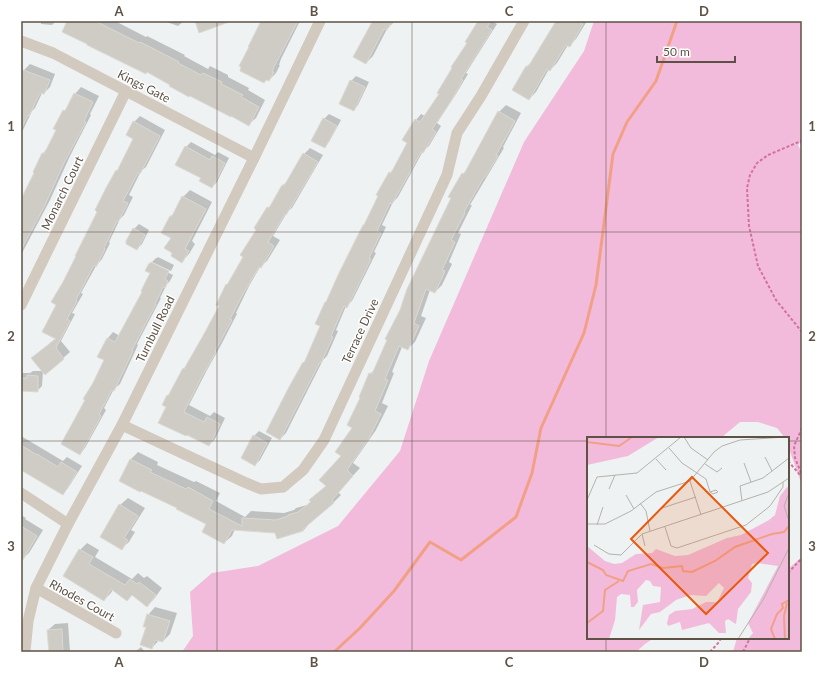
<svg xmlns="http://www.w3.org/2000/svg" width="823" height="673" font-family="Lato,sans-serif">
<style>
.green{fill:#f2bbdb}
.shadow{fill:#0003}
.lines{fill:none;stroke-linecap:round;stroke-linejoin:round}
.stream{stroke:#f2a085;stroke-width:3}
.building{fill:#cfccc6;stroke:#dbd9d3}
.path{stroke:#d3719d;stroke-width:2;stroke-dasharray:3 2;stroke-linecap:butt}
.street{stroke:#d2c9bf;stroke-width:11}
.grid{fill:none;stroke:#5e5246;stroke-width:1;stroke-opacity:0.55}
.labels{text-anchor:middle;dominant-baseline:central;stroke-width:3;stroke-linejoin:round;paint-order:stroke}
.street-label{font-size:12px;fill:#5e5246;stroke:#fff}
.inset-river{fill:none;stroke:#f2a085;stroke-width:2}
.inset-road{fill:none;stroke:#b5b2ad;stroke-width:1}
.view{fill:#e8590c;fill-opacity:0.15;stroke:#e8590c;stroke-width:2}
.inset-edge{fill:none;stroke:#5e5246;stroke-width:2}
.neatline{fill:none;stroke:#5e5246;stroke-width:1.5}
.grid-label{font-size:13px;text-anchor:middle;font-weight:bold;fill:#5e5246}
</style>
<rect width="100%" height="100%" fill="#eff2f2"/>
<!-- green -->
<g class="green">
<path d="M 594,21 L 802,21 L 802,139 L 798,145 L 802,153 L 802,485 L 788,446 L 788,438 L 785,438 L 777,428 L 758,422 L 740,422 L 722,437 L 722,438 L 588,438 L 588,638 L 654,638 L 645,644 L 636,652 L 182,652 L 193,636 L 190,592 L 212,573 L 258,566 L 338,526 L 400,451 L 429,361 L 524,142 L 584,51 Z"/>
<path d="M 802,557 L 802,652 L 733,652 L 737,638 L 788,638 L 788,569 Z"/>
</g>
<!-- shadow -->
<g class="shadow">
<path d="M 41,21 L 56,21 L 52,25 L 41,24 Z"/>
<path d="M 68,21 L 115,21 L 146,37 L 147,36 L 185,55 L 184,56 L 208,69 L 210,66 L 228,75 L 228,77 L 249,88 L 248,90 L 265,100 L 256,118 L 249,124 L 171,84 Z"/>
<path d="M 164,21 L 184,21 L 178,26 Z"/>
<path d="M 262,21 L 300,21 L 281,59 L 279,65 L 280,65 L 276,73 L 269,80 Z"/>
<path d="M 372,21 L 395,21 L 387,29 L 373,56 L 366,63 L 373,21 Z"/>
<path d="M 479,21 L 492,21 L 497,24 L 466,73 L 468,74 L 456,94 L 437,123 L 441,126 L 429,146 L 423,151 L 398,197 L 393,202 L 382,225 L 386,227 L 374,252 L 376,253 L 352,301 L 346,306 L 336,330 L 338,331 L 327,356 L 323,360 L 286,433 L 280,439 L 303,363 L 306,360 L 321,326 L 327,301 L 390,173 L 395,167 L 408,143 L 416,120 L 421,114 L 425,116 L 440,94 Z"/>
<path d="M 557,21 L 587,21 L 576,39 L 569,46 L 568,45 L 557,63 L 550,70 L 549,69 L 536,92 L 529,99 L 527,66 L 534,60 Z"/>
<path d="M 30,64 L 55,74 L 50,87 L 44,93 L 42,93 L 35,108 L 32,111 L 23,130 L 21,132 L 21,78 L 24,70 Z"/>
<path d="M 356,76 L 369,82 L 358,105 L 354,110 L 351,81 Z"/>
<path d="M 81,87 L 99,96 L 90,114 L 91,115 L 70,156 L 50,200 L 21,255 L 21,201 L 35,172 L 34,172 L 43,153 L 48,148 L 57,130 L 64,111 L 70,105 L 75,94 Z"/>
<path d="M 506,105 L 521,113 L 503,147 L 504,148 L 470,205 L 472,205 L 458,233 L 461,234 L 449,262 L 452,264 L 442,285 L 435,292 L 430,290 L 421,316 L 426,318 L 415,342 L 407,349 L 402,347 L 392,372 L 394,373 L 382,403 L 388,406 L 376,430 L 353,463 L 360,468 L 338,492 L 341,495 L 334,502 L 310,522 L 310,523 L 303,531 L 276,532 L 235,529 L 232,536 L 224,543 L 207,524 L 178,508 L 120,481 L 131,459 L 138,452 L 158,462 L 157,465 L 194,482 L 196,481 L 220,493 L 216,501 L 245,517 L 251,511 L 284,513 L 294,510 L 296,508 L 307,505 L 311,501 L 327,486 L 342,456 L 354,427 L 362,397 L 370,374 L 377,367 L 463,174 L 468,168 L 499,112 Z"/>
<path d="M 329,114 L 341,120 L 329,142 L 325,147 L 324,119 Z"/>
<path d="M 140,116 L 165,130 L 146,167 L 141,171 L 129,195 L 133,197 L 124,215 L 120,219 L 109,242 L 110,243 L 102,259 L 96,266 L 81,293 L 83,294 L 72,313 L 75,314 L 61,341 L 70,352 L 45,374 L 43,371 L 42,386 L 37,391 L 21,390 L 21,373 L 30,373 L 33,371 L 43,371 L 39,352 L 56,338 L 57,305 L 64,282 L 99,211 L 107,188 L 117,171 L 119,168 L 134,138 L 134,122 Z"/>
<path d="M 191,142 L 215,155 L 218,152 L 229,158 L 217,182 L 212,187 L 186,147 Z"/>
<path d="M 310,148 L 323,155 L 292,208 L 288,211 L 273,236 L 280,240 L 267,261 L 260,267 L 249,286 L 236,313 L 237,314 L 221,345 L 207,370 L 189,405 L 210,416 L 214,412 L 225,418 L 215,439 L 209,445 L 167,406 L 168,396 L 172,392 L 220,306 L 217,304 L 227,285 L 230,282 L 245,257 L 257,229 L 268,208 L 272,204 L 283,185 L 288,181 L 304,154 Z"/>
<path d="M 190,190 L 212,202 L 192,241 L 195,244 L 189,254 L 182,261 L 172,237 L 171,216 L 175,212 L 183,197 Z"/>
<path d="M 139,224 L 149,230 L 142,244 L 137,249 L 134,229 Z"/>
<path d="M 158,257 L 174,265 L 171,271 L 152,262 L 156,258 L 157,258 Z"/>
<path d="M 151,262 L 151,264 L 173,275 L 170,281 L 167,284 L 160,298 L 161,298 L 137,344 L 138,345 L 120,384 L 114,389 L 104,408 L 106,410 L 85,448 L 80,454 L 86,400 L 105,360 L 108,338 L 113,332 L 120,336 L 143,291 L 151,273 L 146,270 Z"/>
<path d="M 259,431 L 272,438 L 260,460 L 255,465 L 254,436 Z"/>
<path d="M 21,436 L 63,461 L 67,457 L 82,466 L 68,488 L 63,494 L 21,470 Z"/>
<path d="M 128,498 L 145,508 L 131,530 L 135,532 L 129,542 L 121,549 L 120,505 Z"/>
<path d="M 21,515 L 26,518 L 25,519 L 43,530 L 29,553 L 22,559 L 21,558 Z"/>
<path d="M 87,543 L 99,550 L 95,557 L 132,579 L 138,573 L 144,578 L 147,576 L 162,588 L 154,599 L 147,606 L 132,594 L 113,589 L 111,593 L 104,600 L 80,550 Z"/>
<path d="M 155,607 L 177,613 L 170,634 L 163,641 L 159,640 L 152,648 L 147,627 L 148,615 Z"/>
<path d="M 68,623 L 70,652 L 50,652 L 48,630 L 55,624 Z"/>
<path d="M 141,647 L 145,652 L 135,652 Z"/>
</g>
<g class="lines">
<!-- stream -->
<path class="stream" d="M 334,652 L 360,628 L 394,591 L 430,542 L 461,560 L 516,517 L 532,473 L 541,428 L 584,333 L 596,285 L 613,154 L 627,122 L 656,81 L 677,21"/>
</g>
<!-- building -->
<g class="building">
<path d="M 67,21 L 95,21 L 139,43 L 140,42 L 158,51 L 179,62 L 178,63 L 201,75 L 203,73 L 222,82 L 221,84 L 243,95 L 241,97 L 259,107 L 249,126 L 231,116 L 231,117 L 190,96 L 189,97 L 169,86 L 170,85 L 147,72 L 146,74 L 87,45 L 87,44 L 62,32 Z"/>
<path d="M 195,21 L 229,21 L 229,22 L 199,33 Z"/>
<path d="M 261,21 L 298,21 L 274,67 L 272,72 L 274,72 L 269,81 L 266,80 L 264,83 L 240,71 L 241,67 L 239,66 L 249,47 L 248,47 Z"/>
<path d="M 370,21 L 392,21 L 387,30 L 384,29 L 366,64 L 353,57 L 372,22 Z"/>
<path d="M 478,21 L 491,21 L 487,27 L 492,30 L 461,79 L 463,80 L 451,101 L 432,129 L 436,132 L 423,153 L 421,152 L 392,204 L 390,203 L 377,231 L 381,233 L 369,258 L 371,259 L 347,308 L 344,306 L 331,336 L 333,337 L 321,363 L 320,362 L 280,440 L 266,432 L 289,387 L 303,362 L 304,363 L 320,326 L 315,324 L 325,302 L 326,302 L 339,273 L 363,225 L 364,225 L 378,196 L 376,195 L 389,172 L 391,173 L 407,143 L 402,140 L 415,119 L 420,122 L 439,94 L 437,93 L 452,68 L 451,67 L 467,43 L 465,42 Z"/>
<path d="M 556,21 L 578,21 L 583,24 L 570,47 L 566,45 L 550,71 L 547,69 L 529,100 L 512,90 L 526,66 L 528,67 Z"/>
<path d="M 23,70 L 50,80 L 44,94 L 40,93 L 29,116 L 28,115 L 21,129 L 21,76 Z"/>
<path d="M 350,80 L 365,87 L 354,111 L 339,104 Z"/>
<path d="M 74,93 L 93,102 L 84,121 L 86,122 L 64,163 L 44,207 L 21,250 L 21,199 L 34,173 L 33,172 L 42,153 L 44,154 L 56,130 L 53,129 L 63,110 L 65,111 Z"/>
<path d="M 498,111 L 515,121 L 496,155 L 498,156 L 485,177 L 484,177 L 464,212 L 465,213 L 451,240 L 455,242 L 442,270 L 445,271 L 435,293 L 426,289 L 414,323 L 419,326 L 408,350 L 399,346 L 385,379 L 388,380 L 375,411 L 381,414 L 369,438 L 347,470 L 353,476 L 332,500 L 334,503 L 303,529 L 303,531 L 277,539 L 275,533 L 232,530 L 224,544 L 202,532 L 206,524 L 176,509 L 177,508 L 141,491 L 140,492 L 119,481 L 130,459 L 152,470 L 150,472 L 186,489 L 188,487 L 213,501 L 209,509 L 242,526 L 242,518 L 276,520 L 288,516 L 288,515 L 298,512 L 311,502 L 309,500 L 326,486 L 319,480 L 341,456 L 335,452 L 352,428 L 347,425 L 360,398 L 359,397 L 369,373 L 372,374 L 387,340 L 385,339 L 400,310 L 407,289 L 436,229 L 451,198 L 448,197 L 462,173 L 464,174 Z"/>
<path d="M 323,118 L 337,126 L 325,148 L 311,141 Z"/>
<path d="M 133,121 L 160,136 L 140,174 L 138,173 L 123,201 L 128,203 L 118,222 L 117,221 L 104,248 L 105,249 L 96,267 L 94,265 L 76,300 L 77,301 L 67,319 L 70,321 L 56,348 L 64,359 L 45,375 L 31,358 L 56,339 L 42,332 L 56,305 L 51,302 L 63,282 L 76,256 L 75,256 L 97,212 L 95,210 L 106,188 L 116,170 L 117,171 L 133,139 L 126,135 Z"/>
<path d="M 185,146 L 210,160 L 212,156 L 225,163 L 212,188 L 199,181 L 201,178 L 175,165 Z"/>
<path d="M 303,153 L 318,162 L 286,215 L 285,214 L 268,242 L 274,246 L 261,268 L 259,267 L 243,294 L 230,319 L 232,320 L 215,351 L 216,352 L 201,378 L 184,412 L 204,422 L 207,417 L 220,424 L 209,446 L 187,435 L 186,436 L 158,423 L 166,407 L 162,405 L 167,395 L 168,396 L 183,368 L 184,369 L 204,334 L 219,306 L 216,305 L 226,284 L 227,285 L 243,257 L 240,255 L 256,230 L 254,228 L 267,207 L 269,208 L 282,185 L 284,186 Z"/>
<path d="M 182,196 L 206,209 L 185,249 L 189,251 L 182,263 L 171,256 L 172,253 L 164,248 L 171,238 L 161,233 L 170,216 L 172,216 Z"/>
<path d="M 133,228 L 145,235 L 137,250 L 126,244 L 126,241 Z"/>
<path d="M 151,262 L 169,271 L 165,279 L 168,281 L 165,288 L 163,287 L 155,304 L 156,304 L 132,350 L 133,351 L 114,391 L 112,390 L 99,414 L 101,416 L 80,455 L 61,444 L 85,400 L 83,399 L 93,383 L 104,360 L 97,357 L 107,338 L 115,342 L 142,292 L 141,291 L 150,273 L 145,271 L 149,263 L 150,264 Z"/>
<path d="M 27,375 L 38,376 L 38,392 L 21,391 L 21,378 L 27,378 Z"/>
<path d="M 253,435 L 267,443 L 255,466 L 241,458 Z"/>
<path d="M 21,445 L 37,455 L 37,454 L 58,467 L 61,462 L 77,472 L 63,495 L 21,470 Z"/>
<path d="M 119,504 L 138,516 L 124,538 L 128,540 L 122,550 L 100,537 Z"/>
<path d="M 21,526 L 37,536 L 21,563 Z"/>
<path d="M 79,549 L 93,557 L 89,564 L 125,585 L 130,579 L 137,584 L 139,582 L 156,595 L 147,607 L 132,595 L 127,601 L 111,589 L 104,601 L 63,576 Z"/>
<path d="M 147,614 L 170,621 L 163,642 L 155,640 L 152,649 L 140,645 L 146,627 L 143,627 Z"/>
<path d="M 62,629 L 63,652 L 49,652 L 47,630 Z"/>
</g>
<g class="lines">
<!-- path -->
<g class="path">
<path d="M 802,139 L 801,141 L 768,155 L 757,163 L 750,175 L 747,188 L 749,226 L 758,266 L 776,300 L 802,332"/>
<path d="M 801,141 L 802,147"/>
<path d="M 802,428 L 794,446 L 795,458 L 802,475"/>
<path d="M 788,461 L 801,476"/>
<path d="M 788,573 L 802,558"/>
<path d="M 710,652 L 719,642 L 721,638"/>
<path d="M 743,652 L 750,638"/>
</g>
<!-- street -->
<g class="street">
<path d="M 21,41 L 53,53 L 254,158"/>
<path d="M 21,305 L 126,91"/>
<path d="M 122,425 L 244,482 L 261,489 L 283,487 L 303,470 L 324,440 L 447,175 L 457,133 L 481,96 L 524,21"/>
<path d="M 21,493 L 68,524"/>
<path d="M 36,588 L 116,633"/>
<path d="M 25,652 L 28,621 L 36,588 L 68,524 L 122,425 L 254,158 L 320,21"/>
</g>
</g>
<!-- grid -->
<path class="grid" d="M 217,21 L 217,652M 412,21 L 412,652M 606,21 L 606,438M 21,232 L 802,232M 21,441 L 588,441M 788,441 L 802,441M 606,638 L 606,652"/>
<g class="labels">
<!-- street labels -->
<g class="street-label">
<text transform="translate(144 86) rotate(27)">Kings Gate</text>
<text transform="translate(62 193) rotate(-64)">Monarch Court</text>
<text transform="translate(155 329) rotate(-64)">Turnbull Road</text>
<text transform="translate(360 331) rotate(-65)">Terrace Drive</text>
<text transform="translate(82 600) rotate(29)">Rhodes Court</text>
</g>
</g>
<!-- overview -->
<g transform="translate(587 437)">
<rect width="202" height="202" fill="#eff2f2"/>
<path d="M 0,0 L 72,0 L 41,19 L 0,28 ZM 200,50 L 202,51 L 202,202 L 161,202 L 166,196 L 161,186 L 191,129 L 170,126 L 165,127 L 161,141 L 165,146 L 164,155 L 151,172 L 149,187 L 141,182 L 138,184 L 139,196 L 132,196 L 122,186 L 95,193 L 93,185 L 81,189 L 80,186 L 82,178 L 88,174 L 105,172 L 119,165 L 130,165 L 137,151 L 132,146 L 119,159 L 103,158 L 89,163 L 73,175 L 64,177 L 52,193 L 56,168 L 73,165 L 74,150 L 66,149 L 63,144 L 59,143 L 50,153 L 51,165 L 47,170 L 44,170 L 43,158 L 34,157 L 30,160 L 28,183 L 22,202 L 0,202 L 0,109 L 18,124 L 27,127 L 35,126 L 49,117 L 65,116 L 69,112 L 88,119 L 101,118 L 140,101 L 154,98 L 182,83 L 188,78 L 193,59 Z" fill="#f2bbdb"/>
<path class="inset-river" d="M 0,5 L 32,9 L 45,0M 0,125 L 16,133 L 19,138 L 36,144 L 41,134 L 64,127 L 76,131 L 95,129 L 96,134 L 105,135 L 128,124 L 148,110 L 185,97 L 197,95 L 202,89M 0,186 L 16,174 L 18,153 L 32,144M 188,202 L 184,192 L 190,177 L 196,171 L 195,167 L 202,163M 198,202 L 197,179 L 200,166"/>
<path class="inset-road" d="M 97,0 L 104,11 L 121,23M 82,11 L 95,26 L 119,42 L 123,55 L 129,53 L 131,55 L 126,57 L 123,55M 178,20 L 185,34M 69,22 L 79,33M 157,26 L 164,45M 118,27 L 130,35 L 135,31M 103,44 L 114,78M 22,52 L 28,38M 202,56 L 197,69 L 202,84M 39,58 L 47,72M 0,63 L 10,40 L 50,36 L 94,0M 155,64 L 153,49 L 176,41 L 202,21M 53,66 L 59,74 L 63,94M 75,71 L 109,60M 0,87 L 18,87 L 44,74 L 69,55 L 103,44 L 127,15 L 135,9 L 153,3 L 199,0M 10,88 L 16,70M 78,90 L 84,109 L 90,111 L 159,88 L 183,69 L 196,50 L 196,45M 55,97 L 58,109M 7,108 L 22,117 L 34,118 L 55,97 L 181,55 L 202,41M 151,202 L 176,163 L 202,111"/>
<path class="view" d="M 105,40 L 181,116 L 119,177 L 44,102 Z"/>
<rect width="202" height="202" class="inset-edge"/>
</g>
<!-- border -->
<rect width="823" height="673" fill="none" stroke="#ffffff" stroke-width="44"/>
<!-- scale -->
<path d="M657 56v6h78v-6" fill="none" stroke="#5e5246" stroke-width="2"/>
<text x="663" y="56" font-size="12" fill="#5e5246" stroke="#ffffff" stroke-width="3" paint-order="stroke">50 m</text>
<rect x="22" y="22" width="779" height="629" class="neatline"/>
<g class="grid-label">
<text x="119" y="16">A</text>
<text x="314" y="16">B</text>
<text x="509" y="16">C</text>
<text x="704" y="16">D</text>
<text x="11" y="131">1</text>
<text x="812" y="131">1</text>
<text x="11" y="341">2</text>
<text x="812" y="341">2</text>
<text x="11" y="551">3</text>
<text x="812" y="551">3</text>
<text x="119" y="667">A</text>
<text x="314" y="667">B</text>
<text x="509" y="667">C</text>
<text x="704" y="667">D</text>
</g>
</svg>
